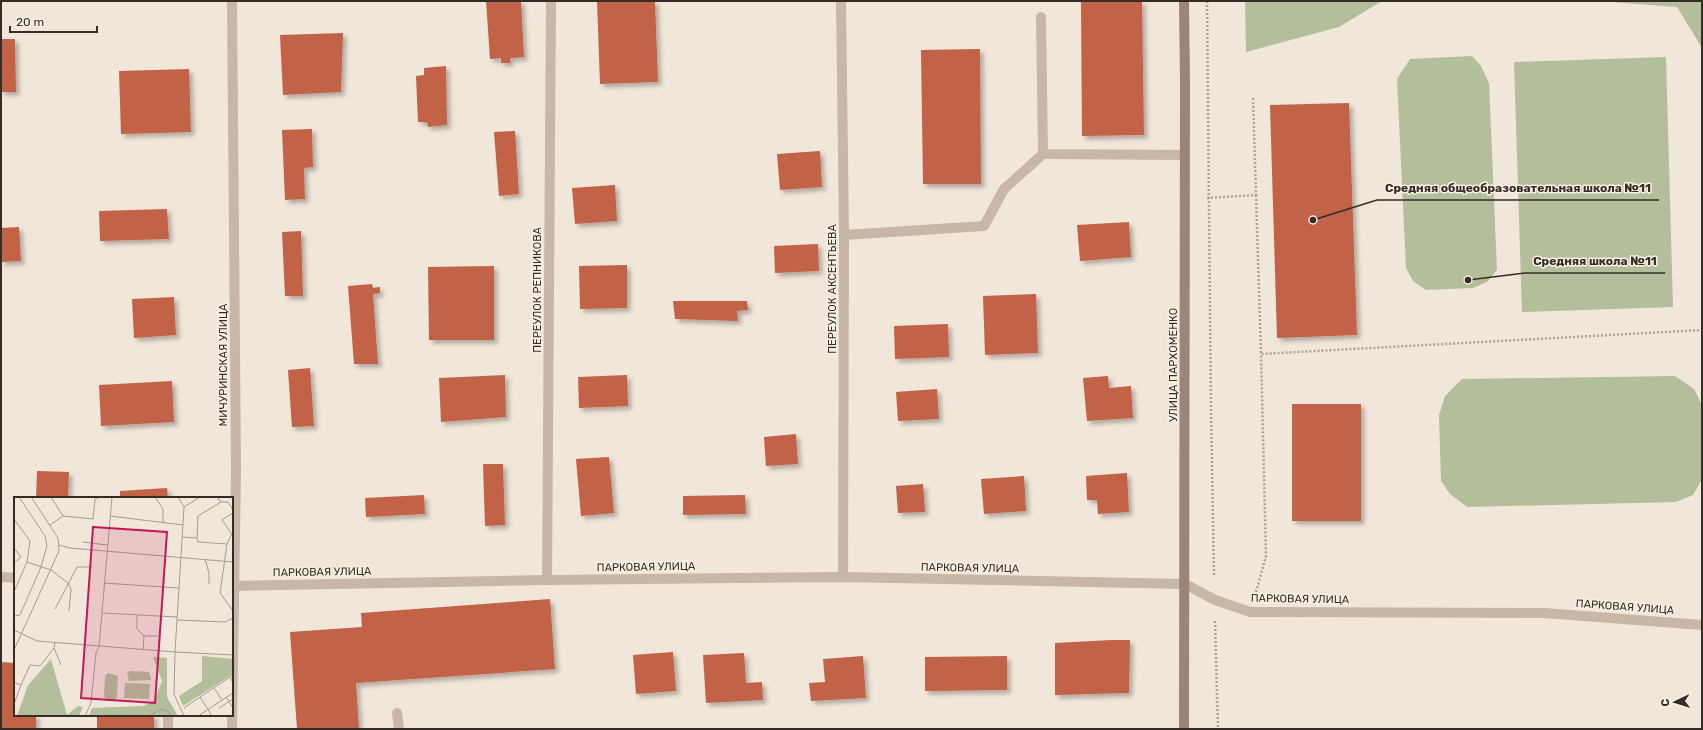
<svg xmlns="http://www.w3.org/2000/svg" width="1703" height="730" font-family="Rubik,sans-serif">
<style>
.green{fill:#b3bf9b}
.building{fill:#c26347;filter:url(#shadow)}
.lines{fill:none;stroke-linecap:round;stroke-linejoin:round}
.path{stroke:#b4a091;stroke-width:2.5;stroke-dasharray:2 2;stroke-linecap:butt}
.lane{stroke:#c8b6a7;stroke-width:10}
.street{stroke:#c8b6a7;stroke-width:10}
.secondary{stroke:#9c8578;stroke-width:10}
.labels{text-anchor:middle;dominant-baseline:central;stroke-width:3;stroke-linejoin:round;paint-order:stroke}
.street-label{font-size:11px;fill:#352b27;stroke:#f9f0e6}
.inset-road{fill:none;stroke:#a69b92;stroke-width:1}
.view{fill:#c2185b;fill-opacity:0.15;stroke:#c2185b;stroke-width:2}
.inset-edge{fill:none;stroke:#352b27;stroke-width:2}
.leader{fill:none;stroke:#352b27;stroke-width:1.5}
.callout-dot{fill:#352b27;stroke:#f9f0e6;stroke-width:1.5}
.callout-label{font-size:12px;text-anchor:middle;font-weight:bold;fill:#352b27;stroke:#f9f0e6;stroke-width:3;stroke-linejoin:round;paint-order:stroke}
</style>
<defs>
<filter id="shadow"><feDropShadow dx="3.5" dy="3.5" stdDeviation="2" flood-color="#0004"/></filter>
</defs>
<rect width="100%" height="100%" fill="#f1e6da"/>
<!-- green -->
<g class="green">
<path d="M 1245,1 L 1382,1 L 1339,27 L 1246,52 Z"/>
<path d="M 1598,1 L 1702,1 L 1702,48 L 1677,7 Z"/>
<path d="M 1472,56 L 1481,66 L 1489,83 L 1497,270 L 1487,282 L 1473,288 L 1426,290 L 1413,281 L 1406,268 L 1397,79 L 1410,59 Z"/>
<path d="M 1666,57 L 1673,307 L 1522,312 L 1514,62 Z"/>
<path d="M 1675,376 L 1694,389 L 1702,405 L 1702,479 L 1693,495 L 1676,502 L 1467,507 L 1450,494 L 1441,481 L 1439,415 L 1445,396 L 1462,379 Z"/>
</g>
<!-- building -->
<g class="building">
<path d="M 486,1 L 521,1 L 524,57 L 510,58 L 510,63 L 501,63 L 501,58 L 490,59 Z"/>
<path d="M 597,1 L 655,1 L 658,82 L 600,84 Z"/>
<path d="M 1081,1 L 1142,1 L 1144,135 L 1082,136 Z"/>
<path d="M 343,33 L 341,92 L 283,95 L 280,35 Z"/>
<path d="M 1,39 L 15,39 L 16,92 L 1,92 Z"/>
<path d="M 980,49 L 981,184 L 923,184 L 921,50 Z"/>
<path d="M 446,66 L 447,125 L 428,127 L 427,122 L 418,122 L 416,76 L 424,75 L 424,68 Z"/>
<path d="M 189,69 L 191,132 L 121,134 L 119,71 Z"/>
<path d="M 1349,103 L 1357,335 L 1277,338 L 1270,105 Z"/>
<path d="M 312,129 L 313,167 L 304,168 L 305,199 L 285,200 L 282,130 Z"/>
<path d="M 515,131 L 519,194 L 499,196 L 494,132 Z"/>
<path d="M 820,151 L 822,187 L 780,190 L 777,154 Z"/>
<path d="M 615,185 L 617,221 L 575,224 L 572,188 Z"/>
<path d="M 167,209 L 169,239 L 100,241 L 99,211 Z"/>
<path d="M 1129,222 L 1131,257 L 1080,261 L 1077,225 Z"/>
<path d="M 19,227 L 21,261 L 1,262 L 1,228 Z"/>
<path d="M 301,231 L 303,296 L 285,296 L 282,232 Z"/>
<path d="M 818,244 L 819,271 L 775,273 L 774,246 Z"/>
<path d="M 627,265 L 627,308 L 580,309 L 579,266 Z"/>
<path d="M 494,266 L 494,340 L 429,340 L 428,267 Z"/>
<path d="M 372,284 L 373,288 L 380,287 L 380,293 L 373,294 L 378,364 L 354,364 L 348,286 Z"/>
<path d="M 1036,294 L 1038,353 L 985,355 L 983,296 Z"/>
<path d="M 174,297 L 176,335 L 134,338 L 132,299 Z"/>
<path d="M 673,301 L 747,301 L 748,310 L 737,311 L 738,321 L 675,319 Z"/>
<path d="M 948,324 L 949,357 L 895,359 L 894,326 Z"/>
<path d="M 310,368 L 314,426 L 292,427 L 288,370 Z"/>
<path d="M 505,375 L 506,417 L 441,422 L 439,378 Z"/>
<path d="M 627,375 L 628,406 L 579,408 L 578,377 Z"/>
<path d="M 1108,376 L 1109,388 L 1131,386 L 1133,418 L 1087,421 L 1083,378 Z"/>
<path d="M 172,381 L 174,422 L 101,426 L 99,385 Z"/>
<path d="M 937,389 L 939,419 L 898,421 L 896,392 Z"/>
<rect x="1292" y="404" width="69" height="117"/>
<path d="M 796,434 L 798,464 L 766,466 L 764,437 Z"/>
<path d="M 609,457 L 614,513 L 581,516 L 576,459 Z"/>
<path d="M 483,464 L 503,464 L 505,525 L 485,526 Z"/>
<path d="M 37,471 L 69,472 L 68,498 L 36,498 Z"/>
<path d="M 1127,473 L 1129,512 L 1098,514 L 1097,500 L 1087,500 L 1086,476 Z"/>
<path d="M 1024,476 L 1026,511 L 984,514 L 981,479 Z"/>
<path d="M 923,484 L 925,512 L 898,513 L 896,486 Z"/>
<path d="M 167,488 L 168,498 L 120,498 L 120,491 Z"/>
<path d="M 424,495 L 425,514 L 366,517 L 365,498 Z"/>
<path d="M 745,495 L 746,514 L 683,515 L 683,496 Z"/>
<path d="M 550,599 L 555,669 L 356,683 L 359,729 L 297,729 L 290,632 L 362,627 L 361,613 Z"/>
<path d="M 1111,640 L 1130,640 L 1129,693 L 1055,695 L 1055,643 Z"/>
<path d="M 673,652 L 676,691 L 636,694 L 633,655 Z"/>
<path d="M 744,653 L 746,683 L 762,682 L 763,700 L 706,703 L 703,655 Z"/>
<path d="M 863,656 L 866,698 L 811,701 L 809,683 L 825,682 L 823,659 Z"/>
<path d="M 1007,656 L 1007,690 L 925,691 L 925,657 Z"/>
<path d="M 1,662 L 15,663 L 15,715 L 36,715 L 36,729 L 1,729 Z"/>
<rect x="97" y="715" width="57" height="14"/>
</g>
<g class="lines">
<!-- path -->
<g class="path">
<path d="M 1207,1 L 1211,410 L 1214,576"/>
<path d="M 1256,195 L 1261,354"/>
<path d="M 1207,198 L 1256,195 L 1253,98"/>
<path d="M 1256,592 L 1266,556 L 1261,354 L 1702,330"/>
<path d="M 1215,621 L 1218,729"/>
</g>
<!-- lane -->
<g class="lane">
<path d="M 1041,17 L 1043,154 L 1185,155"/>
<path d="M 844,235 L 984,226 L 1004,189 L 1043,154"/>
<path d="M 397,713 L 399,729"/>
<path d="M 168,729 L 168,715"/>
</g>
<!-- street -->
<g class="street">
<path d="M 232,1 L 236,469 L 232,729"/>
<path d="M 841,1 L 844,235 L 843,577"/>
<path d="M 1,577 L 15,578"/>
<path d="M 547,580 L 551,1"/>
<path d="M 232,586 L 547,580 L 843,577 L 1185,584 L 1215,600 L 1250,612 L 1544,613 L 1702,625"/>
</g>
<!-- secondary -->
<path class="secondary" d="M 1184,1 L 1185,83 L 1184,729"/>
</g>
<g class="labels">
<!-- street labels -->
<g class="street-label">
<text transform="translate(832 289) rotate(-90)">ПЕРЕУЛОК АКСЕНТЬЕВА</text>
<text transform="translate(537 290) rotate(-90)">ПЕРЕУЛОК РЕПНИКОВА</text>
<text transform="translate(223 365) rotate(-90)">МИЧУРИНСКАЯ УЛИЦА</text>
<text transform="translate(1173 365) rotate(-90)">УЛИЦА ПАРХОМЕНКО</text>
<text transform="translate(646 567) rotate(-1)">ПАРКОВАЯ УЛИЦА</text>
<text transform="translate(970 568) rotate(1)">ПАРКОВАЯ УЛИЦА</text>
<text transform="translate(322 572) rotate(-1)">ПАРКОВАЯ УЛИЦА</text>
<text transform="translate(1300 599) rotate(1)">ПАРКОВАЯ УЛИЦА</text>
<text transform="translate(1625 607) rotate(4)">ПАРКОВАЯ УЛИЦА</text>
</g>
</g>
<!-- overview -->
<g transform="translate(14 497)">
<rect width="219" height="219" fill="#f1e6da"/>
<path d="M 188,159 L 219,162 L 219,181 L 216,179 L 169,209 L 165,199 L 188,184 ZM 139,160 L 153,161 L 153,200 L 164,219 L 75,219 L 78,211 L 129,209 L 140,204 L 148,184 ZM 37,162 L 53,218 L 64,209 L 69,210 L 65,219 L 21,219 L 19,217 L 18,219 L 3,219 L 14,188 ZM 116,174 L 135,175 L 137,183 L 115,184 L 113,176 ZM 94,176 L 104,179 L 103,201 L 100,203 L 93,203 L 90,200 L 91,179 ZM 111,186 L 136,187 L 135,202 L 110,201 Z" fill="#b3bf9b"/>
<path class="inset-road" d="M 141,0 L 149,12 L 149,26M 164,0 L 170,10 L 161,155 L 219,158M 207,5 L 214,5 L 219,13M 170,10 L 186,0M 49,19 L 79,22 L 81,2 L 86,0M 96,19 L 169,28M 0,22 L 16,44 L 13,65 L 0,95M 36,28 L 49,19 L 37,0M 219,34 L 213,47 L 206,96 L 219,114M 217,36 L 208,23 L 219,16M 168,40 L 183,41 L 184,45 L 213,47M 183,41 L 184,19 L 207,5 L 203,0M 69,45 L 93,48M 45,48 L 56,51 L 219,65M 0,51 L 7,60 L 0,66M 191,62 L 195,76 L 195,87M 13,65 L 37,73 L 54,86 L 57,92 L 55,114M 90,86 L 164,91M 41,112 L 63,70 L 78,70M 89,116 L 163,120M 123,118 L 123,132 L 130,139M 0,119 L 6,118 L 27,70 L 33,49 L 31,39 L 5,0M 163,123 L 211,125 L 219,121M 0,133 L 23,144 L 161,155 L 160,197 L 170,219M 40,151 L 47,168M 0,153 L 45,54 L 44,41 L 17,0M 129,153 L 130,139 L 144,139M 0,185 L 7,188 L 16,168 L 26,169 L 40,151 L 41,146M 200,191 L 208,203M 186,200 L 216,180 L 219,185M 212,200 L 219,211M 0,207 L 7,188M 170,211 L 186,200 L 198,219M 205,211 L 219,202M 136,218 L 147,212 L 154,214 L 157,219M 71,219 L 77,206 L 82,156 L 85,150 L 98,0M 184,219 L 219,196"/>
<path class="view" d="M 79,30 L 153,35 L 141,206 L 67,201 Z"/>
<rect width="219" height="219" class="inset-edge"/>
</g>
<!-- callouts -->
<path class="leader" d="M1313 220L1377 200H1659M1468 280L1525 273H1665"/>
<g class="callout-dot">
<circle cx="1313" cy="220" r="4"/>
<circle cx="1468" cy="280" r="4"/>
</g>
<g class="callout-label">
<text x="1518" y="192">Средняя общеобразовательная школа №11</text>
<text x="1595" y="265">Средняя школа №11</text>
</g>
<!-- border -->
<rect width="1703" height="730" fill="none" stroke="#352b27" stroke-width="4"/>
<!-- north arrow -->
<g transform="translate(1675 702) rotate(266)" stroke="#f9f0e6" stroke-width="3" paint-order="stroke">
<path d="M0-3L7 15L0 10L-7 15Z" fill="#352b27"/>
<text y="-6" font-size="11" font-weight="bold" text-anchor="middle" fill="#352b27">С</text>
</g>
<!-- scale -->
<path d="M10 26v6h87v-6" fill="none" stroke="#352b27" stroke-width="2"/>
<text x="16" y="26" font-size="12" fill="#352b27" stroke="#f9f0e6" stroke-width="3" paint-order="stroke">20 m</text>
</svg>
